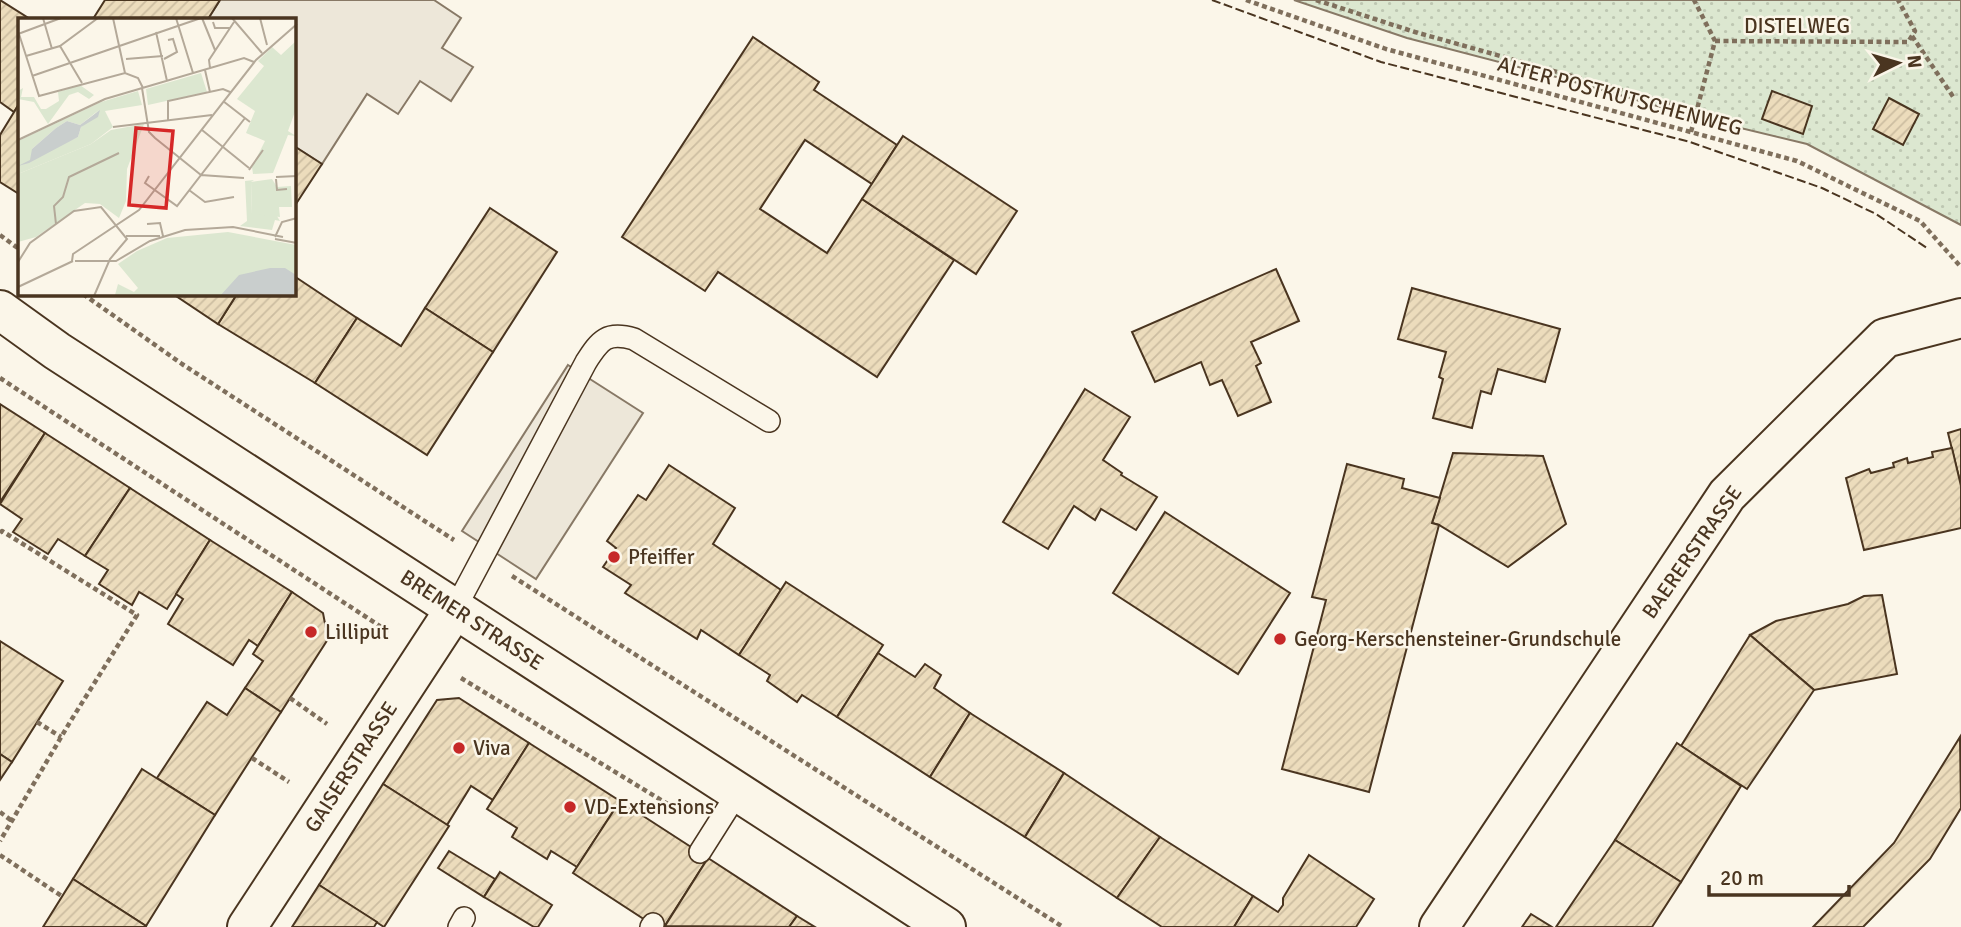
<svg xmlns="http://www.w3.org/2000/svg" width="1961" height="927" font-family="Signika,sans-serif">
<style>
.garden{fill:url(#garden-dots);stroke:#887966;stroke-width:2}
.parking{fill:#ede7d9;stroke:#887966;stroke-width:2}
.building{fill:url(#building-hatch);stroke:#4a3520;stroke-width:2}
.lines{fill:none;stroke-linecap:round;stroke-linejoin:round}
.lane-casing{stroke:#4a3520;stroke-width:24}
.street-casing{stroke:#4a3520;stroke-width:42}
.secondary-casing{stroke:#4a3520;stroke-width:42}
.path{stroke:#7f6f5c;stroke-width:4.5;stroke-dasharray:5 3.5;stroke-linecap:butt}
.lane{stroke:#fbf6e9;stroke-width:21}
.street{stroke:#fbf6e9;stroke-width:38}
.secondary{stroke:#fbf6e9;stroke-width:38}
.fence{stroke:#4a3520;stroke-width:2;stroke-dasharray:9 3.5;stroke-linecap:butt}
.poi-dot{fill:#c62828;stroke:#fbf6e9;stroke-width:2.5}
.labels{text-anchor:middle;dominant-baseline:central;stroke-width:5;stroke-linejoin:round;paint-order:stroke}
.street-label{font-size:21px;fill:#4a3520;stroke:#fbf6e9}
.poi-label{font-size:21px;fill:#4a3520;stroke:#fbf6e9;text-anchor:start}
.inset-road{fill:none;stroke:#b4a999;stroke-width:2}
.view{fill:#d62828;fill-opacity:0.15;stroke:#d62828;stroke-width:3.5}
.inset-edge{fill:none;stroke:#4a3520;stroke-width:3.5}
</style>
<defs>
<pattern id="garden-dots" width="8" height="8" patternUnits="userSpaceOnUse" patternTransform="scale(1.75)"><rect width="8" height="8" fill="#dce7d0"/><path d="M2 2h.1M6 6h.1" fill="none" stroke="#bec7b2" stroke-width="1.8" stroke-linecap="round"/></pattern>
<pattern id="building-hatch" width="6" height="6" patternUnits="userSpaceOnUse" patternTransform="scale(1.75)"><rect width="6" height="6" fill="#ecdcbc"/><path d="M-1 1l2-2M0 6l6-6M5 7l2-2" fill="none" stroke="#ccbda1"/></pattern>
</defs>
<rect width="100%" height="100%" fill="#fbf6e9"/>
<!-- garden -->
<path class="garden" d="M 1294,0 L 1961,0 L 1961,225 L 1807,144 L 1695,117 L 1564,79 L 1407,38 Z"/>
<!-- parking -->
<g class="parking">
<path d="M 220,0 L 434,0 L 461,18 L 442,48 L 473,67 L 451,101 L 420,81 L 398,114 L 367,94 L 322,164 L 294,146 L 294,19 L 208,19 Z"/>
<path d="M 568,365 L 643,413 L 536,579 L 462,531 Z"/>
</g>
<!-- building -->
<g class="building">
<path d="M 0,0 L 30,19 L 19,19 L 19,104 L 14,112 L 0,102 Z"/>
<path d="M 105,0 L 220,0 L 208,19 L 93,19 Z"/>
<path d="M 753,37 L 819,82 L 814,90 L 897,145 L 872,184 L 805,140 L 760,209 L 827,253 L 862,199 L 954,260 L 877,377 L 718,272 L 705,291 L 622,237 Z"/>
<path d="M 1772,91 L 1812,106 L 1803,134 L 1762,119 Z"/>
<path d="M 1889,98 L 1919,114 L 1903,145 L 1873,129 Z"/>
<path d="M 19,104 L 19,194 L 0,182 L 0,135 Z"/>
<path d="M 903,136 L 1017,211 L 976,274 L 862,199 Z"/>
<path d="M 294,146 L 322,164 L 294,207 Z"/>
<path d="M 490,208 L 557,252 L 493,352 L 425,308 Z"/>
<path d="M 1276,269 L 1299,321 L 1251,342 L 1261,363 L 1256,366 L 1271,402 L 1238,416 L 1222,380 L 1210,385 L 1201,362 L 1155,382 L 1132,332 Z"/>
<path d="M 294,276 L 357,318 L 315,383 L 218,324 L 237,294 L 294,294 Z"/>
<path d="M 1412,288 L 1560,329 L 1545,382 L 1498,369 L 1491,394 L 1481,391 L 1472,428 L 1433,418 L 1443,379 L 1439,377 L 1446,352 L 1398,339 Z"/>
<path d="M 173,294 L 237,294 L 218,324 Z"/>
<path d="M 425,308 L 493,352 L 427,455 L 315,383 L 357,318 L 401,346 Z"/>
<path d="M 1085,389 L 1130,417 L 1103,460 L 1122,473 L 1121,475 L 1157,497 L 1136,530 L 1101,509 L 1095,520 L 1074,506 L 1048,549 L 1003,522 Z"/>
<path d="M 0,404 L 45,433 L 0,502 Z"/>
<path d="M 1961,429 L 1961,486 L 1948,433 Z"/>
<path d="M 45,433 L 130,488 L 85,556 L 58,539 L 48,554 L 13,532 L 22,519 L 0,504 Z"/>
<path d="M 1952,448 L 1961,486 L 1961,528 L 1864,550 L 1846,478 L 1869,469 L 1871,473 L 1894,467 L 1893,463 L 1907,458 L 1908,463 L 1933,457 L 1932,452 Z"/>
<path d="M 1453,453 L 1543,456 L 1566,524 L 1508,567 L 1439,525 L 1432,523 Z"/>
<path d="M 1347,464 L 1404,479 L 1402,488 L 1440,498 L 1432,523 L 1439,525 L 1369,792 L 1282,769 L 1326,600 L 1312,597 Z"/>
<path d="M 669,465 L 735,508 L 713,544 L 781,590 L 739,655 L 701,630 L 697,639 L 625,593 L 631,585 L 603,567 L 616,548 L 607,541 L 638,495 L 646,500 Z"/>
<path d="M 130,488 L 210,540 L 167,609 L 139,592 L 132,605 L 99,584 L 108,570 L 85,556 Z"/>
<path d="M 1165,512 L 1290,593 L 1238,674 L 1113,593 Z"/>
<path d="M 210,540 L 292,592 L 258,646 L 249,640 L 233,665 L 168,624 L 183,599 L 176,594 Z"/>
<path d="M 786,582 L 883,645 L 837,717 L 802,695 L 797,702 L 767,681 L 770,675 L 739,655 Z"/>
<path d="M 292,592 L 323,613 L 328,639 L 281,712 L 245,688 L 263,661 L 253,654 Z"/>
<path d="M 1882,595 L 1897,674 L 1814,690 L 1750,635 L 1776,621 L 1848,604 L 1864,596 Z"/>
<path d="M 1750,635 L 1814,690 L 1747,789 L 1681,746 Z"/>
<path d="M 0,641 L 63,681 L 12,762 L 0,754 Z"/>
<path d="M 878,653 L 915,677 L 925,664 L 941,675 L 934,688 L 970,713 L 930,777 L 837,717 Z"/>
<path d="M 245,688 L 281,712 L 215,815 L 157,778 L 207,702 L 227,715 Z"/>
<path d="M 459,698 L 529,743 L 493,800 L 471,786 L 447,825 L 383,784 L 437,700 Z"/>
<path d="M 970,713 L 1064,773 L 1025,837 L 930,777 Z"/>
<path d="M 1960,737 L 1961,808 L 1930,859 L 1863,927 L 1813,927 L 1894,843 Z"/>
<path d="M 529,743 L 620,801 L 577,867 L 551,851 L 547,859 L 512,837 L 517,828 L 487,809 Z"/>
<path d="M 1677,743 L 1741,786 L 1681,882 L 1615,840 Z"/>
<path d="M 0,754 L 12,762 L 0,780 Z"/>
<path d="M 142,769 L 215,815 L 146,926 L 73,879 Z"/>
<path d="M 1064,773 L 1160,837 L 1117,898 L 1025,837 Z"/>
<path d="M 383,784 L 449,826 L 384,927 L 319,885 Z"/>
<path d="M 620,801 L 708,858 L 664,927 L 656,927 L 573,873 Z"/>
<path d="M 1160,837 L 1253,896 L 1234,927 L 1162,927 L 1117,898 Z"/>
<path d="M 1615,840 L 1681,882 L 1652,927 L 1556,927 Z"/>
<path d="M 449,851 L 495,879 L 484,897 L 438,868 Z"/>
<path d="M 1309,855 L 1374,899 L 1356,927 L 1234,927 L 1253,896 L 1278,912 L 1283,905 L 1283,898 Z"/>
<path d="M 708,858 L 797,916 L 789,927 L 665,926 Z"/>
<path d="M 500,872 L 552,905 L 538,927 L 534,927 L 484,897 Z"/>
<path d="M 73,879 L 146,926 L 145,927 L 43,927 Z"/>
<path d="M 319,885 L 377,922 L 374,927 L 292,927 Z"/>
<path d="M 1531,914 L 1552,927 L 1522,927 Z"/>
<path d="M 797,916 L 815,927 L 789,927 Z"/>
</g>
<g class="lines">
<!-- lane casing -->
<g class="lane-casing">
<g id="lane">
<path d="M 455,609 L 586,362 C 600,340 607,331 634,339 L 769,421"/>
<path d="M 700,852 L 738,792"/>
<path d="M 459,927 L 464,918"/>
<path d="M 651,927 L 653,924"/>
</g>
</g>
<!-- street casing -->
<g class="street-casing">
<g id="street">
<path d="M 247,927 L 455,609"/>
<path d="M 1439,927 L 1727,495 L 1885,338 L 1961,318"/>
</g>
</g>
<!-- secondary casing -->
<g class="secondary-casing">
<path id="secondary" d="M 0,310 L 57,351 L 946,927"/>
</g>
<!-- path -->
<g class="path">
<path d="M 1246,0 L 1386,49 L 1797,161 L 1920,221 L 1961,267"/>
<path d="M 1316,0 L 1415,32 L 1696,111"/>
<path d="M 1912,36 L 1954,98"/>
<path d="M 1715,41 L 1908,42 L 1915,31 L 1898,0"/>
<path d="M 1691,132 L 1715,41 L 1694,0"/>
<path d="M 0,235 L 19,249"/>
<path d="M 83,294 L 182,364 L 454,540"/>
<path d="M 0,378 L 389,632"/>
<path d="M 0,533 L 2,531 L 137,615 L 70,722 L 0,841"/>
<path d="M 512,576 L 1063,927"/>
<path d="M 461,678 L 684,814"/>
<path d="M 290,698 L 327,724"/>
<path d="M 37,722 L 61,737"/>
<path d="M 252,758 L 289,782"/>
<path d="M 0,812 L 12,821"/>
<path d="M 0,855 L 63,897"/>
</g>
<!-- lane -->
<use href="#lane" class="lane"/>
<!-- street -->
<use href="#street" class="street"/>
<!-- secondary -->
<use href="#secondary" class="secondary"/>
<!-- fence -->
<path class="fence" d="M 1212,0 L 1381,62 L 1690,142 L 1822,188 L 1876,214 L 1927,248"/>
</g>
<!-- markers -->
<g class="poi-dot">
<circle cx="614" cy="557" r="7"/>
<circle cx="311" cy="632" r="7"/>
<circle cx="1280" cy="639" r="7"/>
<circle cx="459" cy="748" r="7"/>
<circle cx="570" cy="807" r="7"/>
</g>
<g class="labels">
<!-- street labels -->
<g class="street-label">
<text x="1797" y="26">DISTELWEG</text>
<text transform="translate(1620 96) rotate(15)">ALTER POSTKUTSCHENWEG</text>
<text transform="translate(1692 552) rotate(-55)">BAERERSTRASSE</text>
<text transform="translate(472 620) rotate(33)">BREMER STRASSE</text>
<text transform="translate(351 767) rotate(-57)">GAISERSTRASSE</text>
</g>
<!-- poi labels -->
<g class="poi-label">
<text x="628" y="557">Pfeiffer</text>
<text x="325" y="632">Lilliput</text>
<text x="1294" y="639">Georg-Kerschensteiner-Grundschule</text>
<text x="473" y="748">Viva</text>
<text x="584" y="807">VD-Extensions</text>
</g>
</g>
<!-- overview -->
<g transform="translate(18 18)">
<rect width="278" height="278" fill="#fbf6e9"/>
<path d="M 278,23 L 278,91 L 270,113 L 278,118 L 270,117 L 255,155 L 235,156 L 234,149 L 247,123 L 228,115 L 237,93 L 219,81 L 246,48 L 240,43 L 254,29 L 263,37 ZM 183,55 L 189,74 L 130,87 L 128,71 ZM 62,67 L 76,77 L 71,81 L 60,74 L 51,77 L 30,106 L 16,84 L 0,81 L 0,73 L 5,70 L 3,79 L 16,79 L 23,91 L 28,91 L 41,83 L 40,74 ZM 120,73 L 124,87 L 87,93 L 95,109 L 73,126 L 0,156 L 0,123 L 83,84 ZM 81,92 L 63,109 L 60,119 L 14,140 L 14,131 L 38,110 L 49,103 L 62,107 ZM 236,162 L 233,164 L 234,196 L 257,195 L 262,203 L 257,202 L 254,212 L 222,208 L 229,203 L 227,163 ZM 210,214 L 278,227 L 278,278 L 97,277 L 100,266 L 116,274 L 120,270 L 100,246 L 119,233 L 149,220 Z" fill="#dce7d0" fill-rule="evenodd"/>
<path d="M 126,106 L 109,151 L 108,183 L 101,200 L 82,186 L 67,185 L 18,219 L 0,224 L 0,156 L 73,126 L 93,112 Z" fill="#dce7d0"/>
<path d="M 254,161 L 259,169 L 273,168 L 274,189 L 261,189 L 262,199 L 234,196 L 233,164 Z" fill="#dce7d0"/>
<path d="M 82,92 L 80,99 L 63,109 L 60,119 L 11,145 L 0,148 L 12,142 L 14,131 L 38,110 L 49,103 L 62,107 ZM 252,250 L 267,250 L 278,257 L 278,278 L 202,278 L 221,257 Z" fill="#c9cecd"/>
<path class="inset-road" d="M 25,0 L 34,31M 95,0 L 107,55M 158,0 L 175,55M 184,0 L 197,32M 214,0 L 244,35M 242,0 L 249,27M 195,4 L 197,10 L 212,10M 138,14 L 149,63M 0,16 L 43,0M 1,16 L 21,78 L 107,55 L 120,60 L 125,70M 42,28 L 64,65M 8,38 L 42,28 L 80,0M 108,41 L 145,38M 146,41 L 159,34 L 155,21 L 150,22M 192,50 L 191,42 L 216,4M 187,52 L 192,74M 14,58 L 183,0M 124,70 L 131,114 L 137,120 L 183,157 L 226,160M 205,83 L 232,104M 150,102 L 150,83 L 205,71 L 212,74M 95,109 L 194,97M 184,112 L 231,150M 0,122 L 87,81 L 226,40 L 236,44M 231,152 L 245,132M 131,158 L 127,165 L 159,188 L 227,100M 258,159 L 279,158M 258,161 L 259,172 L 269,171M 171,172 L 187,184 L 216,179M 38,206 L 36,188 L 45,179 L 51,159 L 101,135M 129,206 L 142,205 L 145,218M 108,218 L 142,218M 257,219 L 264,204 L 279,200M 257,221 L 279,225M 54,243 L 55,236 L 121,192 L 238,42 L 279,6M 57,243 L 98,243 L 132,223 L 167,212 L 215,209 L 265,219M 0,244 L 12,225 L 56,193 L 83,189 L 109,221 L 92,241 L 76,278M 0,269 L 55,243"/>
<path class="view" d="M 118,110 L 155,113 L 148,190 L 111,187 Z"/>
<rect width="278" height="278" class="inset-edge"/>
</g>
<!-- north arrow -->
<g transform="translate(1898 63) rotate(85)" stroke="#fbf6e9" stroke-width="5" paint-order="stroke">
<path d="M0-5L12 26L0 18L-12 26Z" fill="#4a3520"/>
<text y="-10" font-size="19" font-weight="bold" text-anchor="middle" fill="#4a3520">N</text>
</g>
<!-- scale -->
<path d="M1709 885v10h140v-10" fill="none" stroke="#4a3520" stroke-width="3.5"/>
<text x="1720" y="885" font-size="21" fill="#4a3520" stroke="#fbf6e9" stroke-width="5" paint-order="stroke">20 m</text>
</svg>
